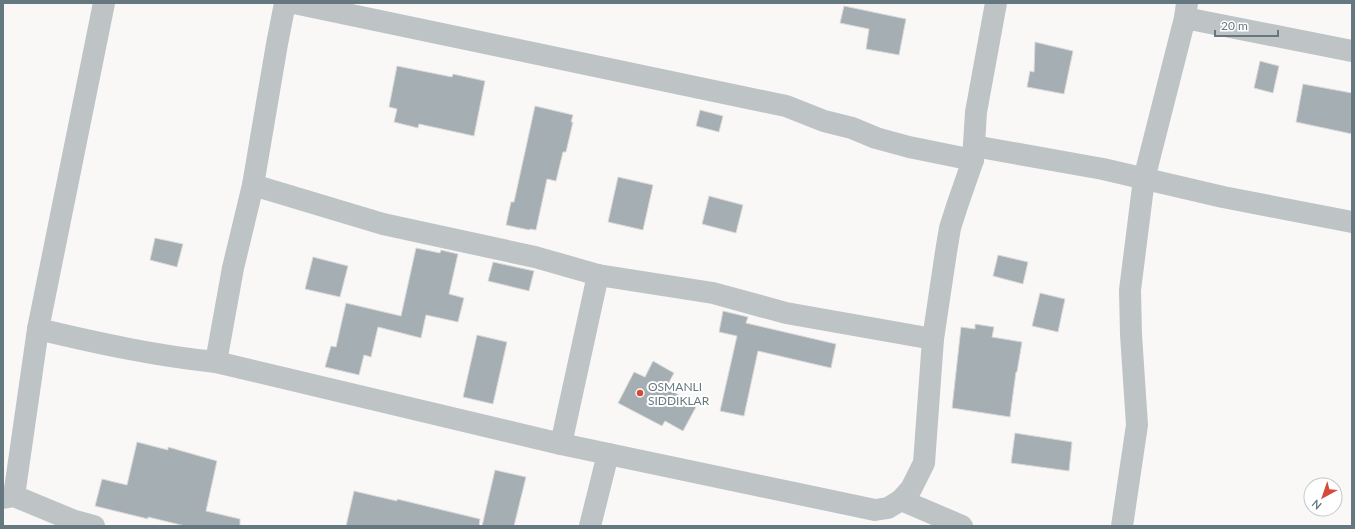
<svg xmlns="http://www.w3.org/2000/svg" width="1355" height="529" font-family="Lato,sans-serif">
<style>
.building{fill:#a5afb3;stroke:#dbdad9}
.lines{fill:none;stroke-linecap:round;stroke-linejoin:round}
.street{stroke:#bec4c6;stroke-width:22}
.poi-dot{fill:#d64a39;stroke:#fff;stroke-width:1.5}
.labels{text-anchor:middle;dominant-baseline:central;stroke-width:4;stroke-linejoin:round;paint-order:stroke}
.poi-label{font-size:12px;fill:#66787f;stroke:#fff;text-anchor:start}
</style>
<rect width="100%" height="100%" fill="#f9f8f7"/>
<!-- building -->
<g class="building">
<path d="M 844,6 L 906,19 L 899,55 L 866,49 L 869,29 L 840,23 Z"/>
<path d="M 1035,42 L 1073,51 L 1064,94 L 1027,87 L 1030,71 L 1034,72 Z"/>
<path d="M 1260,61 L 1279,66 L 1273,93 L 1254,88 Z"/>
<path d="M 397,66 L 452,77 L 453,74 L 485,81 L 474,136 L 419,124 L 418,128 L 394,122 L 397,109 L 389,107 Z"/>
<path d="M 1303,84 L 1352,93 L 1352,134 L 1296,122 Z"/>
<path d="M 535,106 L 573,115 L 571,122 L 573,122 L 566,152 L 563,152 L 556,181 L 547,179 L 536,230 L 530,229 L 529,230 L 506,225 L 511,202 L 514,202 Z"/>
<path d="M 700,110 L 723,116 L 719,132 L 696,126 Z"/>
<path d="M 618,177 L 653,185 L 643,230 L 608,222 Z"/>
<path d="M 709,196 L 743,205 L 736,233 L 702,224 Z"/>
<path d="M 155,238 L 183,244 L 177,267 L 150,260 Z"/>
<path d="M 416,248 L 440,253 L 441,250 L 458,254 L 449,294 L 464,298 L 458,322 L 426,315 L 421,338 L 378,327 L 371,357 L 364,355 L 359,375 L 325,367 L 331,346 L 336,347 L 346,303 L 401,316 Z"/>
<path d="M 998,255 L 1028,262 L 1023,284 L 993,276 Z"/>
<path d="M 313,257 L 348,266 L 340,297 L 305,289 Z"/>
<path d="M 493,262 L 534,271 L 529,291 L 488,281 Z"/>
<path d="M 1040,293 L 1065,299 L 1058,332 L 1032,326 Z"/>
<path d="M 723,311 L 748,317 L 746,323 L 836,344 L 831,368 L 758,351 L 744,416 L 720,411 L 737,336 L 719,332 Z"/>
<path d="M 975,324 L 994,327 L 992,337 L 1022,342 L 1017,372 L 1016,372 L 1010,417 L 952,408 L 961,327 L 975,329 Z"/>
<path d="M 477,335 L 507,342 L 493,404 L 463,397 Z"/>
<path d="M 653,361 L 674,373 L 666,388 L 679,395 L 677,398 L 696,407 L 683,431 L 665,421 L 662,426 L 618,403 L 634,372 L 645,377 Z"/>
<path d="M 1015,433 L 1072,442 L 1069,471 L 1011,463 Z"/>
<path d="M 137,442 L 168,450 L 168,447 L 217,461 L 206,511 L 240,519 L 240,526 L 185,526 L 148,517 L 148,519 L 95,506 L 102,479 L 127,485 Z"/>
<path d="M 495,470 L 526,477 L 514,526 L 482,526 Z"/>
<path d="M 354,491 L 397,501 L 397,499 L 480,519 L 479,526 L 346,526 Z"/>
</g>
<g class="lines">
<!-- street -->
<g class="street">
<path d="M 294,3 L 786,106 L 824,121 L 852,128 L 876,138 L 909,147 L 973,160"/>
<path d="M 1185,18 L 1352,51"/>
<path d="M 974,146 L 1103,169 L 1223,197 L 1352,222"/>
<path d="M 253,185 L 383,224 L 535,257 L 598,275 L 713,293 L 786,313 L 933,339"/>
<path d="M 38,329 C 97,343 156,356 216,362 L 233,268 L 253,185 L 277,44 L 285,3"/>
<path d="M 216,362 L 561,444 L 598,275"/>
<path d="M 561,444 L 875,510 L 888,508 L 901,500 L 911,489 L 924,463 L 933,339 L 946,252 L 950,228 L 957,206 L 973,160 L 976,112 L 996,3"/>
<path d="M 14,496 L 38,329 L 104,3"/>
<path d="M 3,498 L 14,496 L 72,520 L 94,526"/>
<path d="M 901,500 L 962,526"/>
<path d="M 590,526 L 608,454"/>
<path d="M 1122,526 L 1137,425 L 1131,335 L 1130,290 L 1144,179 L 1185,18 L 1187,3"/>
</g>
</g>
<!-- markers -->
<circle class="poi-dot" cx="640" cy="393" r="4"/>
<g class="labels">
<!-- poi labels -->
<g class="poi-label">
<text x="648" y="386">OSMANLI<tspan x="648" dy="14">SIDDIKLAR</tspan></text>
</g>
</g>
<!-- border -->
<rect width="1355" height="529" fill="none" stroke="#66787f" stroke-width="8"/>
<!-- north arrow -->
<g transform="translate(1323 497) rotate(220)"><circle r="19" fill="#ffffff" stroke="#c2c9cc"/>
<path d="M0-3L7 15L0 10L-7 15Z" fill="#d64a39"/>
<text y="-6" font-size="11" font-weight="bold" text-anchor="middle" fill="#66787f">N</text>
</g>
<!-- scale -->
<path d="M1215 30v6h63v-6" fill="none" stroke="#66787f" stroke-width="2"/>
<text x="1221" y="30" font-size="12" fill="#66787f" stroke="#ffffff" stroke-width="3" paint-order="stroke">20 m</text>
</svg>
